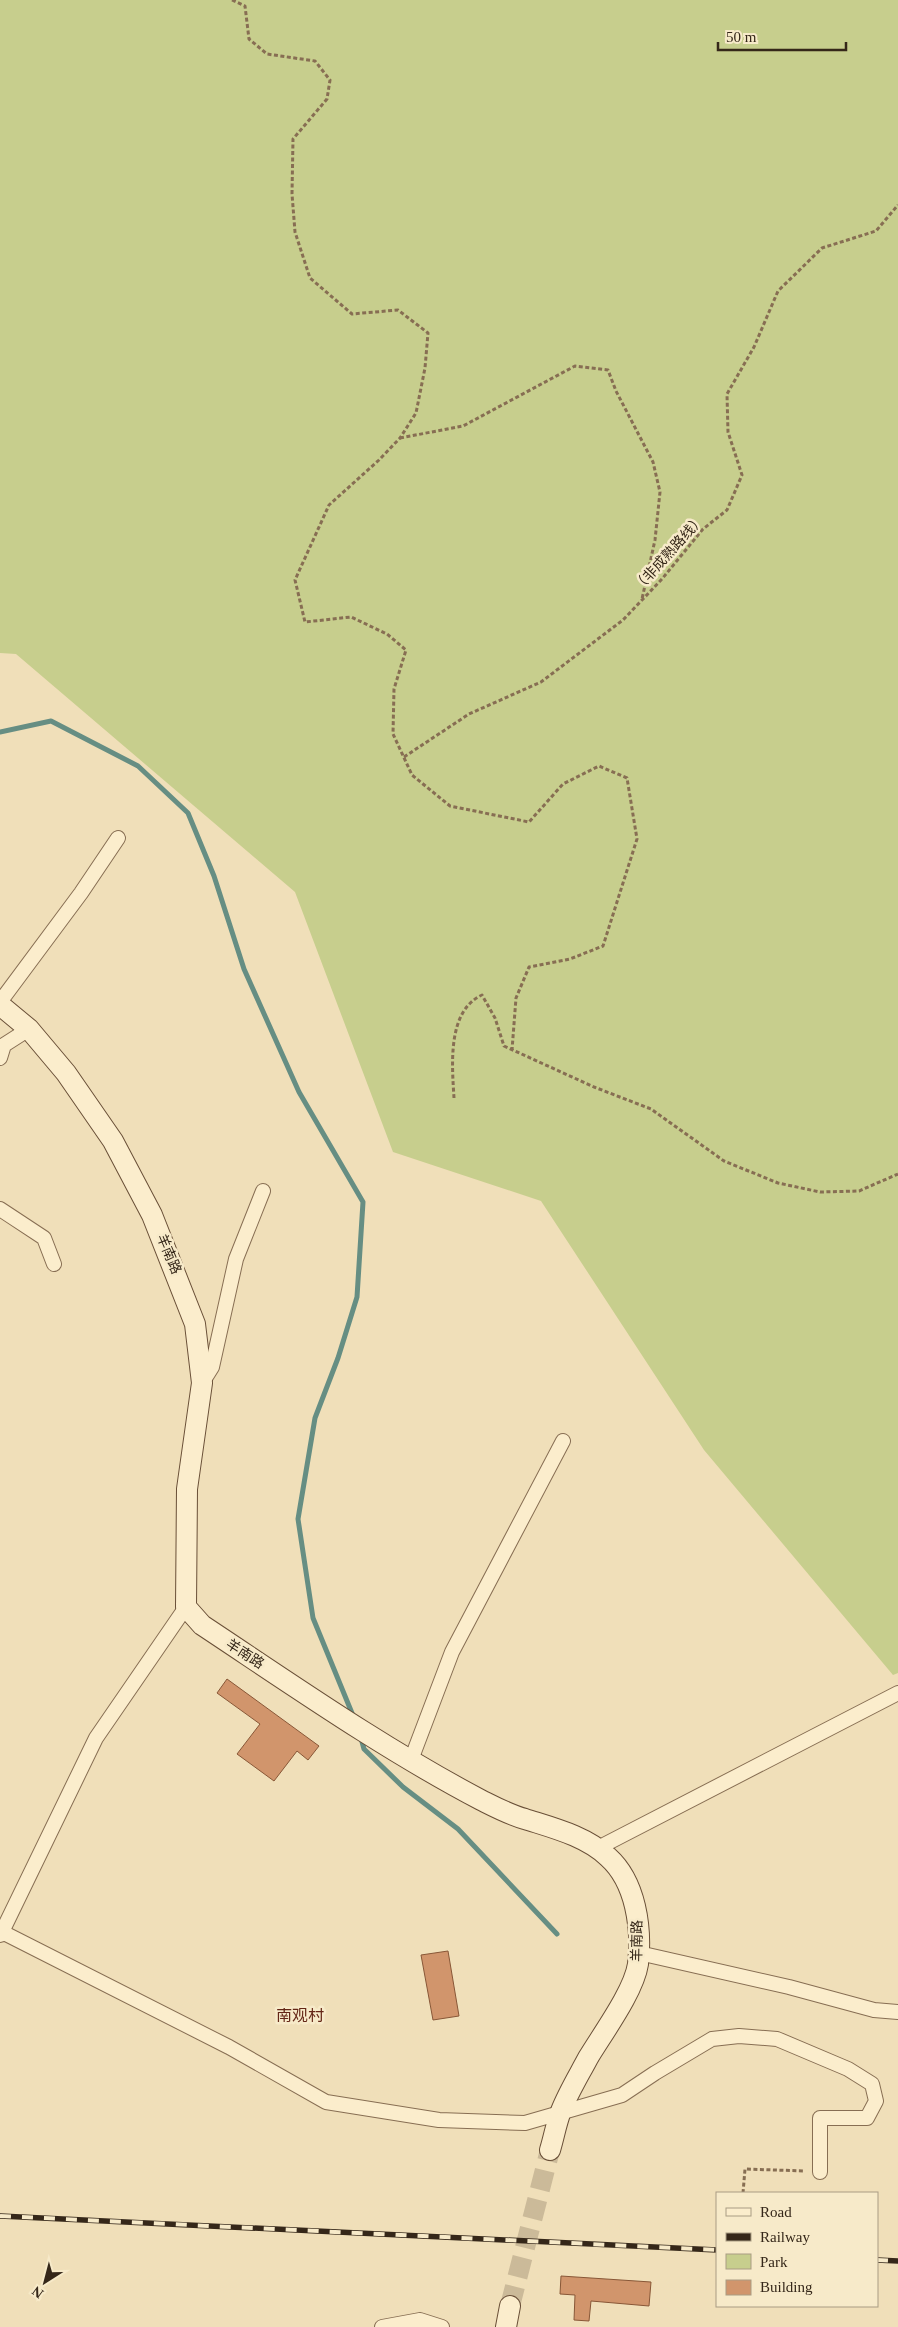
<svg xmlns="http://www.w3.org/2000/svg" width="898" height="2327" font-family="'Times New Roman','Noto Sans SC',serif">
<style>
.green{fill:#c7ce8d}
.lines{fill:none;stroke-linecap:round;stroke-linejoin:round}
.stream{stroke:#668e83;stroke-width:5}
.building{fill:#d1956c;stroke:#885737}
.secondary-tunnel{stroke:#cbba99;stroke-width:20;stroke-dasharray:20 10;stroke-linecap:butt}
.street-casing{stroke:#876e53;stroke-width:16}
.secondary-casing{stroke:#694f37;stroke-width:22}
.path{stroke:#876e53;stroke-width:3;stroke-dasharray:4 2.5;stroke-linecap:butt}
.street{stroke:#fbedcc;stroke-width:14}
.secondary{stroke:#fbedcc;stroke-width:20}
.rail-casing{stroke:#352719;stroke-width:5.5}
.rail{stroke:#f7eac9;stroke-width:4;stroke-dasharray:11;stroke-linecap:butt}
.labels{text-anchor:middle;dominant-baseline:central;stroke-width:5;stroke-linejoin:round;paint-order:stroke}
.street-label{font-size:14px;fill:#352719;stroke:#f7eac9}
.quarter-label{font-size:16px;fill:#642616;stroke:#f7eac9}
</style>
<rect width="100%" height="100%" fill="#f0dfb9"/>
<!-- green -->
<path class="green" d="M 0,0 L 898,0 L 898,1673 L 893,1675 L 704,1450 L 541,1201 L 393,1152 L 295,892 L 16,654 L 0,653 Z"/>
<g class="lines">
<!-- stream -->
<g class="stream">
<path d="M 0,732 L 51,721 L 138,766 L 188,813 L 214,876 L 244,969 L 299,1092 L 363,1202 L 357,1297 L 338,1358 L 315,1418 L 298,1519 L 313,1618 L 354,1718"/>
<path d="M 361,1738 L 364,1749 L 403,1787 L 458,1829 L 557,1934"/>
</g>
</g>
<!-- building -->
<g class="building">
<path d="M 227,1679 L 319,1746 L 308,1760 L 297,1751 L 274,1781 L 237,1754 L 260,1724 L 217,1693 Z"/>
<path d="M 448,1951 L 459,2016 L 433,2020 L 421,1955 Z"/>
<path d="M 561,2276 L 651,2282 L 649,2306 L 591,2301 L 589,2321 L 574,2320 L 575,2295 L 560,2294 Z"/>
</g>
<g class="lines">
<!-- secondary-tunnel -->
<path class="secondary-tunnel" d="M 510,2306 L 550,2150"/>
<!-- street casing -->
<g class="street-casing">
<g id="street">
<path d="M 0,1002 L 81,893 L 118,838"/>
<path d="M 0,1058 L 4,1045 L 29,1029"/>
<path d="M 0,1209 L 44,1238 L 54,1264"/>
<path d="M 202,1383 L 212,1367 L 236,1259 L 263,1191"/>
<path d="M 411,1760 L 452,1652 L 563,1441"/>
<path d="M 596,1849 L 898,1693"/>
<path d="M 2,1932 L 96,1738 L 186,1607"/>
<path d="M 0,1935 L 2,1932 L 229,2047 L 326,2102 L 439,2120 L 525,2123 L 622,2095 L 655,2073 L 712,2039 L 739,2036 L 777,2039 L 848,2069 L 872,2084 L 876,2101 L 867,2118 L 820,2118 L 820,2172"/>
<path d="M 639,1953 L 789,1987 L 874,2010 L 898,2012"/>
<path d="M 382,2327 L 420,2320 L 442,2327"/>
</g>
</g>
<!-- secondary casing -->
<g class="secondary-casing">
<g id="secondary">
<path d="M 0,1005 L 29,1029 L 66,1073 L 113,1141 L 152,1215 L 195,1324 L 202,1383 L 187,1489 L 186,1607 L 202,1625 C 294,1686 384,1749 481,1800 C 495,1807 510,1815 525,1819 C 553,1828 586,1836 608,1857 C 636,1882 642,1928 638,1964 C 634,1991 603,2033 588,2058 C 579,2075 568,2093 561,2111 C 556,2124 554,2137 550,2150"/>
<path d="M 506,2327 L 510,2306"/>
</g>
</g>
<!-- path -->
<g class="path">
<path d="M 232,0 L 245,6 L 249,39 L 267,54 L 315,61 L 330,80 L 327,99 L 293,139 L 292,194 L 295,232 L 310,278 L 352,314 L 398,310 L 428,333 L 425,368 L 416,413 L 400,438 L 379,460 L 329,505 L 295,580 L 305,622 L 351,617 L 387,634 L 406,650 L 394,689 L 393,734 L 412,775 L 450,806 L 529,822 L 563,784 L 599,766 L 627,778 L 637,839 L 603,946 L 570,959 L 529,967 L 516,998 L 512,1050"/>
<path d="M 400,438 L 463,426 L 575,366 L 608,370 L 616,391 L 653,462 L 660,492 L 655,540 L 642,599"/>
<path d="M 404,757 L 469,714 L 541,682 L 623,620 L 662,579 L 703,529 L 727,510 L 742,475 L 728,432 L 727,394 L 754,347 L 778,291 L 822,248 L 876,231 L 898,205"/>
<path d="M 454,1098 C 452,1065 447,1011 482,995 L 495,1018 L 504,1046 L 594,1087 L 651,1109 L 724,1161 L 778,1183 L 820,1192 L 859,1191 L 898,1174"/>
<path d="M 743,2193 L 745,2169 L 805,2171"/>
</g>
<!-- street -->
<use href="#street" class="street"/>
<!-- secondary -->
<use href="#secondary" class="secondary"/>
<!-- rail casing -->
<g class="rail-casing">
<g id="rail">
<path d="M 0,2216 L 717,2250"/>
<path d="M 877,2260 L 898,2261"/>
</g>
</g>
<!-- rail -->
<use href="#rail" class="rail"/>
</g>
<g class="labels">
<!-- street labels -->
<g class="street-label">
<text transform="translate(669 553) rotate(-48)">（非成熟路线）</text>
<text transform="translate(169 1254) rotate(67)">羊南路</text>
<text transform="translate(245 1654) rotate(33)">羊南路</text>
<text transform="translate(637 1941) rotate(-89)">羊南路</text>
</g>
<!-- quarter labels -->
<g class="quarter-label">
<text x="300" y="2015">南观村</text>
</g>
</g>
<!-- legend -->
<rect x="716" y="2192" width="162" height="115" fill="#f7eac9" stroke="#a99c83"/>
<rect x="726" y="2208" width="25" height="8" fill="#fbedcc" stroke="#a99c83"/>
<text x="760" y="2217" font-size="15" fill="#352719">Road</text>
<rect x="726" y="2233" width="25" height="8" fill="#352719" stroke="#a99c83"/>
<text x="760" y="2242" font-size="15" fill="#352719">Railway</text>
<rect x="726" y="2254" width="25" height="15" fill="#c7ce8d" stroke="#a99c83"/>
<text x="760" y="2267" font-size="15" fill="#352719">Park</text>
<rect x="726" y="2280" width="25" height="15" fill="#d1956c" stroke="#a99c83"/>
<text x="760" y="2292" font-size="15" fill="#352719">Building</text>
<!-- north arrow -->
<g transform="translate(45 2282) rotate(216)" stroke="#f7eac9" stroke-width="4" paint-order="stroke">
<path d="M0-4L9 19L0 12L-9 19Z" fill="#352719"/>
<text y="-8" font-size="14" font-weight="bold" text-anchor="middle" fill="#352719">N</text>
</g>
<!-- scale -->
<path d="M718 42v8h128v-8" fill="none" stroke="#352719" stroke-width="2.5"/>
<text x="726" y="42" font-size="15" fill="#352719" stroke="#f7eac9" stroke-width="4" paint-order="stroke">50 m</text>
</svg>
